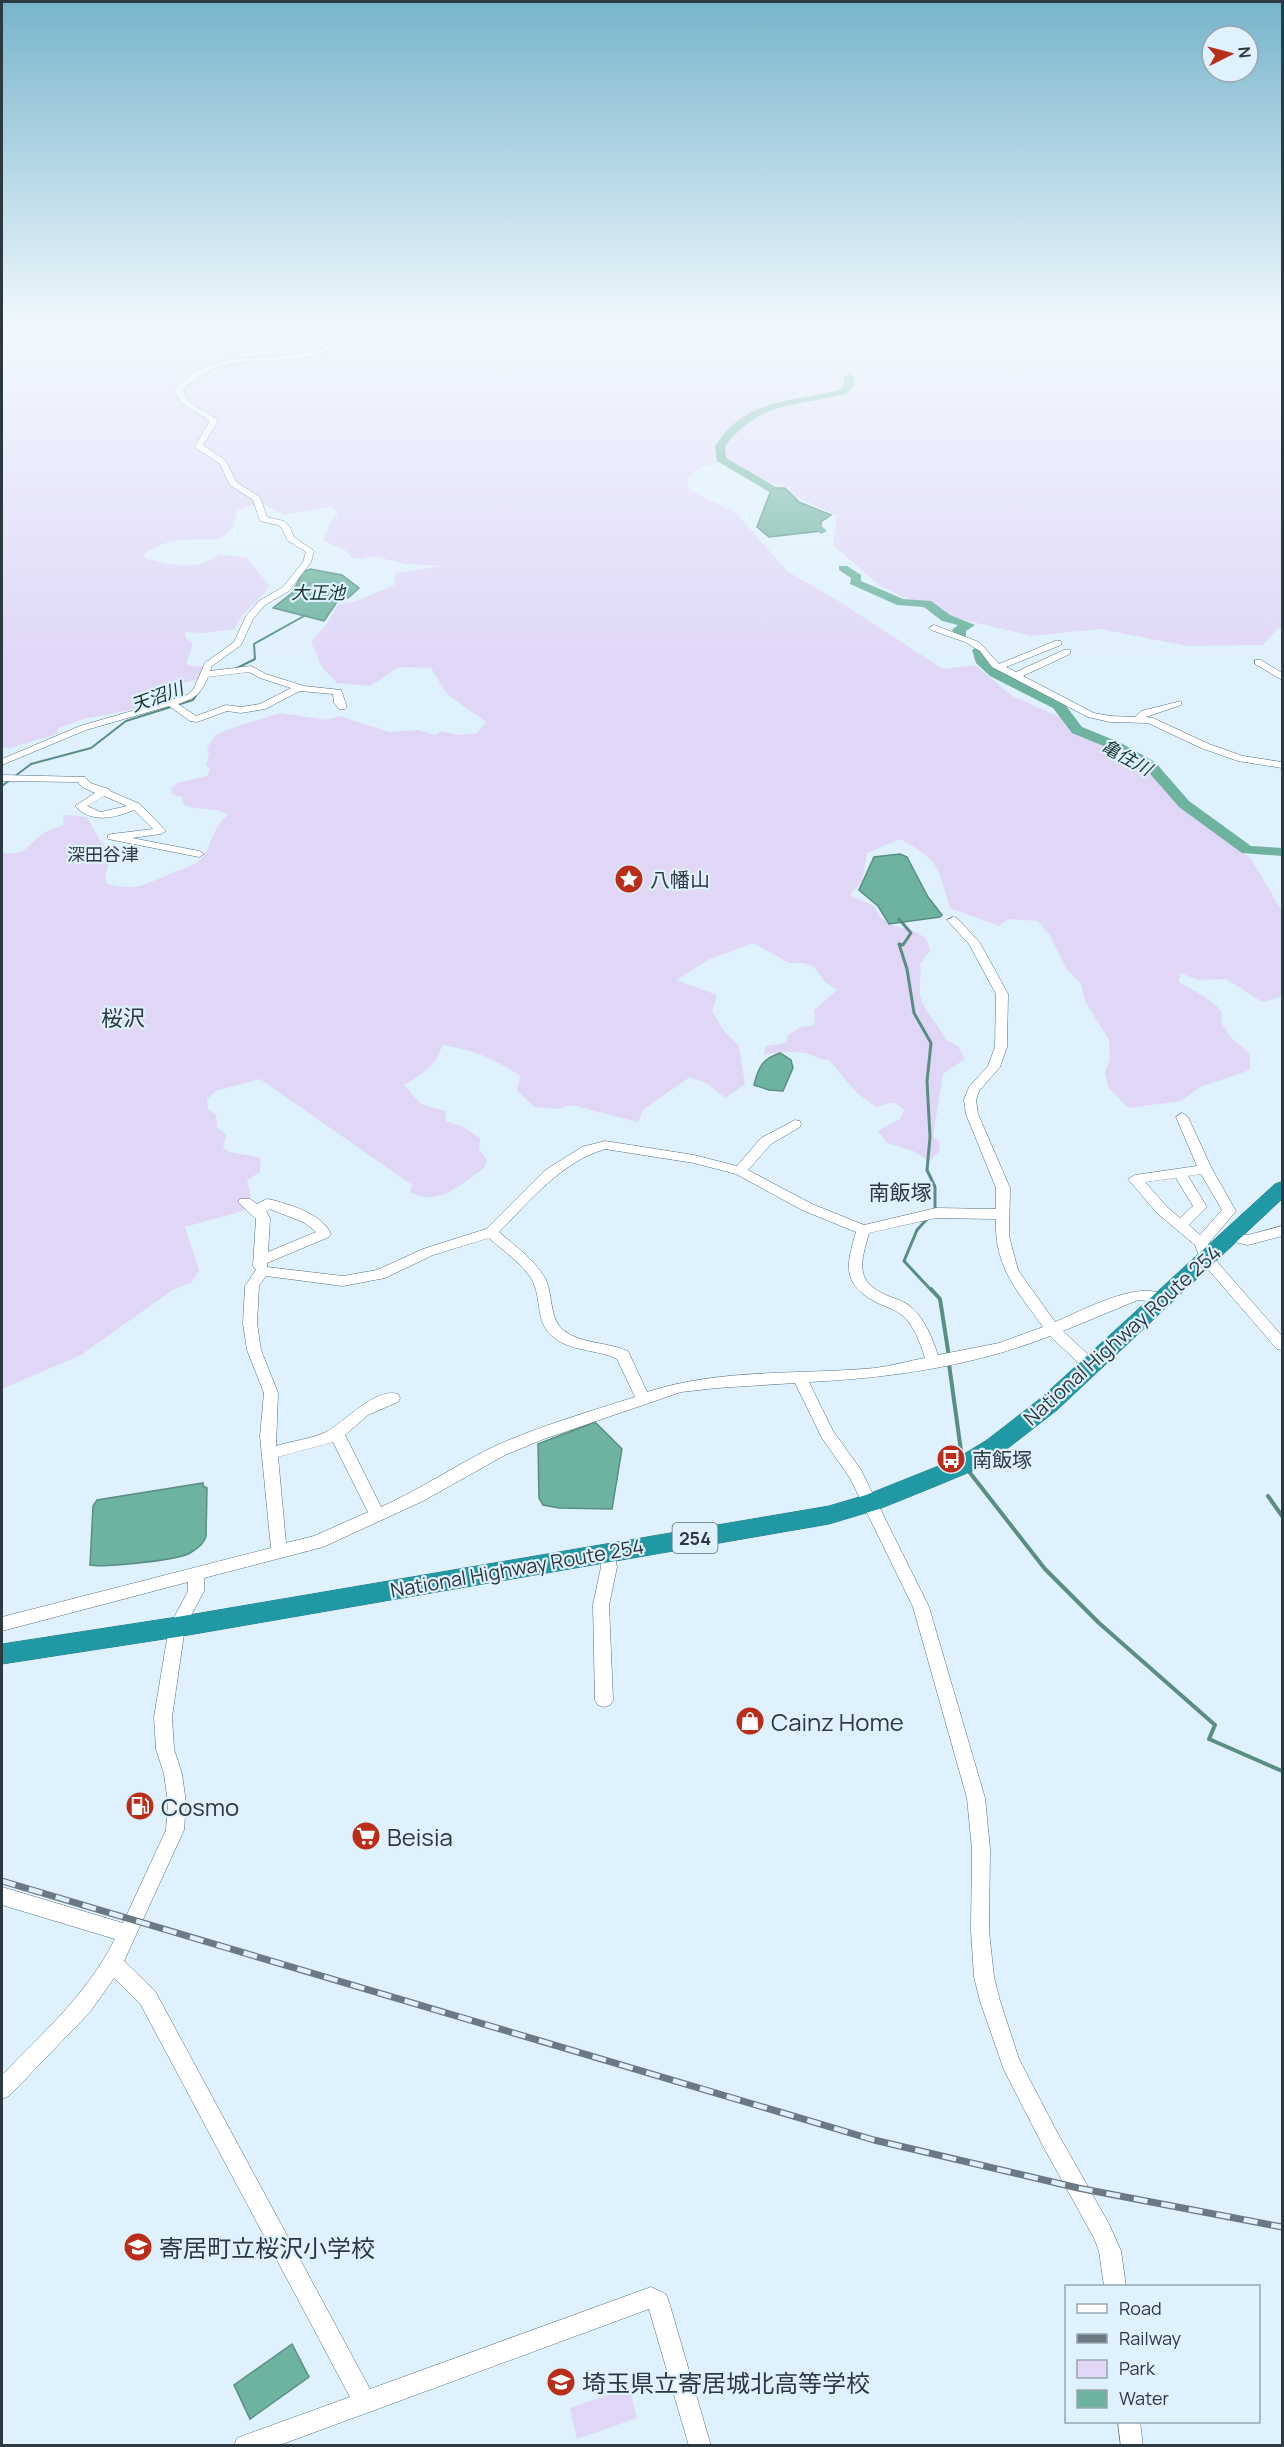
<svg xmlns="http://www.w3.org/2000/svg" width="1284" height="2447" font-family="Manrope,'Noto Sans JP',sans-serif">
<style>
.green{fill:#e0d7f7}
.water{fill:#6db39f;stroke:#5a8e82;stroke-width:1.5}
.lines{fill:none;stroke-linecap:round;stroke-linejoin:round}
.stream-far2{stroke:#5a8e82;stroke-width:2}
.stream-far1{stroke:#5a8e82;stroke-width:3}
.stream{stroke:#5a8e82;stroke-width:4}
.river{fill:#6db39f;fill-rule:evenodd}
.minor-casing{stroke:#546f80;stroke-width:1}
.highway-casing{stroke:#257782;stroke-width:1}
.minor{fill:#fff;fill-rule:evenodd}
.highway{fill:#2199a5;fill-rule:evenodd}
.rail-casing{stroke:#6b7982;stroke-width:7}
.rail{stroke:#dff1fd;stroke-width:4.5;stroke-dasharray:14;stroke-linecap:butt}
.labels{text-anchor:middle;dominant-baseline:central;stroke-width:4.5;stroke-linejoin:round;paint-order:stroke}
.far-water-label{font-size:18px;font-style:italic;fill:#16372f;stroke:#dff1fd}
.far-neighbourhood-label{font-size:18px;fill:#2d3940;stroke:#dff1fd}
.shield{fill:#dff1fd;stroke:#627079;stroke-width:1.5}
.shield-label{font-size:18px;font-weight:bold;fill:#2d3940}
.poi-label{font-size:20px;fill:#2d3940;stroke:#dff1fd;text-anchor:start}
.street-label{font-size:20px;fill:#2d3940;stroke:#dff1fd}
.neighbourhood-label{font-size:21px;fill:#2d3940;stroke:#dff1fd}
.quarter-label{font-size:22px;fill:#2d3940;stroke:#dff1fd}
.near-poi-label{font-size:24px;fill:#2d3940;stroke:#dff1fd;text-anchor:start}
</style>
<rect width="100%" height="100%" fill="#dff1fd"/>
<!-- green -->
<g class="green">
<path d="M 2,328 L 1282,328 L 1282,628 L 1278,628 L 1263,645 L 1187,646 L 1100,629 L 1032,636 L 938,614 L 880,586 L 833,545 L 837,515 L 794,496 L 788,487 L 762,480 L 726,461 L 701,467 L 686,480 L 690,490 L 737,514 L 788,572 L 837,600 L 943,669 L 975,665 L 1012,696 L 1126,746 L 1183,805 L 1251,859 L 1282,911 L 1282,997 L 1262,1002 L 1226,979 L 1198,980 L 1180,973 L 1179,982 C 1195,992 1212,998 1222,1013 L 1221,1022 L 1231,1038 L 1250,1054 L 1250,1070 L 1200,1087 L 1181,1101 L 1128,1108 L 1108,1087 L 1105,1072 L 1110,1060 L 1109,1040 L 1085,1001 L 1081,984 L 1066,968 L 1050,936 L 1038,921 L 1008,919 L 999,926 L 950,908 C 936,863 942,863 900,839 L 867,853 L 862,881 L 850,895 L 874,906 L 880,917 L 893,926 L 912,930 L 926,938 L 930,950 L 920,964 C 922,976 918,988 921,999 C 927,1016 939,1024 946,1040 L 958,1046 L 965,1059 L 943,1074 L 933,1137 L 940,1142 L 939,1151 L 930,1161 L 913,1151 L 887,1143 L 878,1131 L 900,1119 L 904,1110 L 894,1102 L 876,1107 L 856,1092 L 829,1060 C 819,1060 814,1055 805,1053 C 792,1051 776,1052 764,1055 L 766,1046 L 786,1043 L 788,1035 L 801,1027 L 815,1025 L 814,1010 L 837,990 L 825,982 L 814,967 L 804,963 L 789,963 L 753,943 L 708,960 L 676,980 L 717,995 L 712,1011 L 724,1031 L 739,1046 L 745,1084 L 725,1098 L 706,1083 L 690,1077 L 644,1109 L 638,1122 L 572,1105 L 556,1109 L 535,1107 L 517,1091 L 520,1076 C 493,1058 474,1050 442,1045 C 437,1066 421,1075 404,1085 L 421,1104 L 445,1111 L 446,1121 L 463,1127 L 480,1138 L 479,1149 L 487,1160 L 484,1168 C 462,1183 439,1208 410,1192 L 412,1185 L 260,1079 L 216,1091 L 207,1099 L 208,1109 L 216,1114 L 217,1127 L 226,1135 L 223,1148 L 229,1152 L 261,1158 L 260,1172 L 247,1180 L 251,1197 L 243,1211 L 185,1227 L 199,1270 L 191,1283 L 174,1289 L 81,1355 L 2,1389 L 2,853 C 25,855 24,849 40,836 C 46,831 56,828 63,825 L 64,815 L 87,817 L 99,839 L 112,854 L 105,876 L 107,884 C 119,887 131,889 143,885 C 149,883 196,864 199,861 C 213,846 212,826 228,815 C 216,806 198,811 184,805 L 182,797 L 173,795 L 170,789 L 177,783 L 207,776 L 210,769 L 206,765 L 209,754 L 207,748 L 215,736 L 229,729 L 280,713 L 326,720 L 339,716 L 389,732 L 418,730 L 435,735 L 442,731 L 457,735 L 477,733 L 486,722 L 447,694 L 431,668 L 399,667 L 370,686 L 337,683 L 322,667 L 311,642 L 328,622 L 338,604 L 353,602 L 394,585 L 395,573 L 443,566 L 406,564 L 373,556 L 360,559 L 352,558 L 344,549 L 323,541 L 330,523 L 338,514 L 332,507 L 283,515 L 260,502 L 237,511 L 233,528 L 221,539 C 193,540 163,536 142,557 C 166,564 198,573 219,554 L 247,558 L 269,585 C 261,604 240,610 235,629 L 204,633 L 185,632 L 186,638 L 193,643 L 186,665 L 204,667 L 198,679 L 156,690 L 150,697 L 138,702 L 140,708 L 83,719 L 59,728 L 57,734 L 10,748 L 2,747 Z"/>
<path d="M 629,2388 L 637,2418 L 577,2439 L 570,2408 Z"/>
</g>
<!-- water -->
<g class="water">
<path d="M 777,488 L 785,488 L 799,502 L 831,515 L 821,522 L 821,531 L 769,537 L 757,527 L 770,493 Z"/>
<path d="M 310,569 L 342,575 L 359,588 L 348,598 L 341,596 L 324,621 L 273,608 L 292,593 L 303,572 Z"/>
<path d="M 900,854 L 907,857 L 928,897 L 942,915 L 940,917 L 889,924 L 878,906 L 859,890 L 874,857 Z"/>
<path d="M 780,1053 L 791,1060 L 793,1068 L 783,1091 L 769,1090 L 754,1085 C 758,1068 762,1059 780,1053 Z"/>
<path d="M 595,1422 L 622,1449 L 612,1509 L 559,1508 L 543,1505 L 539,1498 L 538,1444 Z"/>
<path d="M 203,1483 L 203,1486 L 207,1488 L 206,1536 C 205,1543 197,1549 190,1553 C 179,1560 103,1568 90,1565 L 93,1506 L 97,1500 Z"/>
<path d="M 292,2344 L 309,2377 L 250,2419 L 234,2385 Z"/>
</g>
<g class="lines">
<!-- stream-far2 -->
<g class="stream-far2">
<path d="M 237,668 L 255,659 L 254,644 L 304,616"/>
<path d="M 2,786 L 31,764 L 91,748 L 126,721 L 193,700 L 200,690"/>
</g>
<!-- stream-far1 -->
<g class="stream-far1">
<path d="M 899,919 L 911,933 L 903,945 L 899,944 L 907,969 L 914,1013 L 931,1043 L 927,1081 L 930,1137 L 927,1170 L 935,1187 L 935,1211"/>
<path d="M 928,1218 L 917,1230 L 904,1261 L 932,1291"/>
</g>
<!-- stream -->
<g class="stream">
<path d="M 931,1289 L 940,1299 L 949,1357"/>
<path d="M 949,1364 L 962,1458"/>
<path d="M 967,1469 L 1045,1569 L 1099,1623 L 1215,1725 L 1209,1739 L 1282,1771"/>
<path d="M 1268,1496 L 1282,1516"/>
</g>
<!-- river -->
<g class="river">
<path d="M 849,374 L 854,377 L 854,386 L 846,394 C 794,407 762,400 725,446 L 726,458 L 779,489 L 825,529 L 827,531 L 821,534 L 771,493 L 717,461 L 715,446 C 746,398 791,402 840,390 L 844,385 L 844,377 Z"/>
<path d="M 839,566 L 847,566 L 861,575 L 861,581 L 903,599 L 931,601 L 950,615 L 975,625 L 966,631 L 966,637 L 958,637 L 952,630 L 958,625 L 942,621 L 924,607 L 897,605 L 850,584 L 851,578 L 839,570 Z"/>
<path d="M 978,646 L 982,647 L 986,659 L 998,670 L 1063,702 L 1082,727 L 1121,743 L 1155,762 L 1189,801 L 1251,846 L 1282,848 L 1282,856 L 1242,853 L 1179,807 L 1145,768 L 1111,749 L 1072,733 L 1053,708 L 990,676 L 976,663 L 972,650 Z"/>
</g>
<!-- minor casing -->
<g class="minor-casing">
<g id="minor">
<path d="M 311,328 L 345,333 L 345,339 C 315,369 260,355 221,366 C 206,370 195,379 183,389 C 187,408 206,409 218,421 L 203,445 L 226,461 L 236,482 L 260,497 L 267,517 L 284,521 L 290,527 L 294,537 L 314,551 L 311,562 L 289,591 L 265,605 L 253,619 L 241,645 L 212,666 L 210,671 L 251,666 L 266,674 L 304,686 L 341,690 L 347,707 L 345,709 L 339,709 L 334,703 L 333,694 L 300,691 L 265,709 L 241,713 L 227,711 L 197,722 L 190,721 L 169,706 L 86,730 L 2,765 L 2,759 L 80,726 L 187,695 L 194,688 L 205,663 L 234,642 L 246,616 L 259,601 L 283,587 L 303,562 L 306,552 L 287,540 L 282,528 L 278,525 L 260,521 L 253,500 L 230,485 L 220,464 L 196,448 L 195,446 L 210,421 C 197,410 180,409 175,389 C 224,336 291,374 339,338 L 339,335 ZM 249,672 L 260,678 L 291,688 L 260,704 L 241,707 L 226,705 L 196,716 L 178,704 C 196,698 200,695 208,677 Z"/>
<path d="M 934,625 L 979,642 L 999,664 L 1055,641 L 1061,641 L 1061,645 L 1006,667 L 1016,672 L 1064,650 L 1070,650 L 1070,654 L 1023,676 L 1094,713 L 1110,716 L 1135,717 L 1141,711 L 1181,701 L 1181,705 L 1146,717 L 1153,718 L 1209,744 L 1243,756 L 1282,762 L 1282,768 L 1238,761 L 1201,748 L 1148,723 L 1110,722 L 1088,717 L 992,667 L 980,651 L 965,642 L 931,630 L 929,628 Z"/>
<path d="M 1255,660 L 1261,660 L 1282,673 L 1282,680 L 1255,664 Z"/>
<path d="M 2,775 L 85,777 L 90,783 L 109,789 L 110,791 L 140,804 L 166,831 L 161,834 L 132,838 L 199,851 L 204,854 L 199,857 L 108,839 L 108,835 L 112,834 L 153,829 L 134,810 C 114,818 92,824 75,806 L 95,793 L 82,787 L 78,782 L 2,781 ZM 104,796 L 127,806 L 101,812 L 87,806 Z"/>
<path d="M 953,917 L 957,918 L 980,943 L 1008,994 L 1007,1047 L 1000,1067 L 979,1091 L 976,1100 L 978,1114 L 1010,1188 L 1009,1236 L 1018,1270 L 1055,1322 C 1077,1313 1149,1274 1166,1299 L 1164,1303 C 1156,1305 1147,1300 1138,1300 L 1063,1331 L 1094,1360 L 1096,1364 L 1094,1368 L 1084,1368 L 1050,1336 C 974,1366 890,1378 809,1382 L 833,1431 L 861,1470 L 929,1607 L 985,1798 L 990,1849 L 989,1931 L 994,1977 L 1000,2001 L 1019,2059 L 1057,2132 L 1109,2224 L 1121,2251 L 1126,2286 L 1104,2286 L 1099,2251 L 1094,2238 L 1043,2146 L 1004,2070 L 980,2001 L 974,1977 L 971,1931 L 972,1849 L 967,1798 L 913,1607 L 850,1478 L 822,1438 L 795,1383 L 717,1388 L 681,1392 L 544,1439 L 505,1455 L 423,1501 L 323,1547 L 204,1578 L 204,1591 L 185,1627 L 172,1717 L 174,1749 L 182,1774 L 186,1803 L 184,1830 L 124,1961 L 155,1991 L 370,2389 L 651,2287 L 666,2294 L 669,2302 L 711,2446 L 689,2446 L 649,2309 L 277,2446 L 234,2446 L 237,2438 L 350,2397 L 141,2005 L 114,1978 L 90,2012 L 9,2096 L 2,2099 L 2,2075 C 43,2033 88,1993 115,1939 L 2,1905 L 2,1887 L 123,1923 L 166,1830 L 168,1803 L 164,1774 L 156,1749 L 154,1717 L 169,1627 L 188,1591 L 188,1582 L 2,1631 L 2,1617 L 271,1548 L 260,1436 L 264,1393 L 247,1350 L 243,1323 L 245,1286 L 256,1270 L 253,1266 L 256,1219 L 238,1202 L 240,1199 L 250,1199 L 257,1204 L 267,1199 L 273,1200 C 293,1206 322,1214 331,1234 L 329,1237 L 267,1263 L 267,1267 L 343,1276 L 377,1270 L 423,1249 L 486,1229 L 544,1171 L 582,1147 L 605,1141 L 694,1155 L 737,1166 L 761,1138 L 795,1120 L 800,1121 L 801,1124 L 800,1127 L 771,1144 L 748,1170 L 812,1204 L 864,1225 L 936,1208 L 996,1209 L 996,1188 L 966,1114 L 964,1100 L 969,1087 L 988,1066 L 995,1047 L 996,994 L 969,944 L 947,920 ZM 605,1149 L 694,1163 L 736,1174 L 802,1210 L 856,1232 C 847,1263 841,1283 874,1301 C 884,1307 894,1308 903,1316 C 915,1327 920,1343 925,1358 C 908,1361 892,1366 875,1368 C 799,1375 721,1368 647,1392 L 628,1351 C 608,1342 580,1344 563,1330 C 549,1318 553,1293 545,1278 C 534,1259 515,1246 499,1232 C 530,1201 561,1162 605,1149 ZM 270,1209 L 305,1223 L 316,1232 L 268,1252 L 270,1219 L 266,1211 ZM 936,1218 L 996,1219 C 994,1267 1017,1290 1043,1327 L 999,1343 L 938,1355 C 932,1338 925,1319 911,1307 C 904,1301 895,1299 886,1295 C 854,1281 861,1262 869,1233 ZM 489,1238 C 503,1251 522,1263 532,1280 C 542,1298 535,1322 552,1336 C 570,1352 597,1349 617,1359 L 635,1397 C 588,1412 540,1426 495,1446 C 456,1465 421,1489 381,1507 L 345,1435 L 368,1415 L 398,1402 L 400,1398 L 398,1394 C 375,1387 344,1423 326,1432 C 311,1439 292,1441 276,1446 L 278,1393 L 261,1350 L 257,1323 L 259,1286 L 266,1276 L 343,1286 L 385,1278 L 433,1255 ZM 333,1442 L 368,1512 L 314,1536 L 286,1543 L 278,1457 Z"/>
<path d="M 1182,1113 L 1188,1117 L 1212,1169 L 1236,1211 L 1208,1244 L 1212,1256 L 1282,1336 L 1282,1350 L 1277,1349 L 1201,1261 L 1195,1245 L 1157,1213 L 1128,1179 L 1135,1175 L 1197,1166 L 1176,1117 ZM 1201,1174 L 1222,1210 L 1200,1235 L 1189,1225 L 1207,1207 L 1188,1176 ZM 1176,1178 L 1193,1206 L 1180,1218 L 1167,1207 L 1145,1182 Z"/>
<path d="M 1282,1226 L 1282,1236 L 1248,1245 L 1225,1240 L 1223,1237 L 1230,1232 L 1248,1235 Z"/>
<path d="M 607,1545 L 613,1547 L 617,1567 L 609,1605 L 613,1700 L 610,1705 L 604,1707 L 598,1705 L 595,1700 L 593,1605 L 601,1567 L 599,1552 L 601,1547 Z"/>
<path d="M 1118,2422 L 1140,2422 L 1143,2446 L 1121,2446 Z"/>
</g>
</g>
<!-- highway casing -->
<g class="highway-casing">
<path id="highway" d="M 1282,1182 L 1282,1199 L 1057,1410 L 1003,1452 L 972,1471 L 936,1486 L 879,1509 L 829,1524 L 177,1637 L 2,1664 L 2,1644 L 177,1617 L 829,1506 L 866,1495 L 956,1459 L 987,1440 L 1041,1398 L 1275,1184 Z"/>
</g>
<!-- minor -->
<use href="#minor" class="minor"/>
<!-- highway -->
<use href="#highway" class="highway"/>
<!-- rail casing -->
<g class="rail-casing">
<path id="rail" d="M 2,1881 L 874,2140 L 1078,2188 L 1282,2227"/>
</g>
<!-- rail -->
<use href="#rail" class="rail"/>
</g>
<!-- sky -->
<linearGradient id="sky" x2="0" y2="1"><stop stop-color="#77b4cb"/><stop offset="0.49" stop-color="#f1f9fe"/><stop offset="1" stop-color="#f1f9fe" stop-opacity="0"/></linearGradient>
<rect width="1284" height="670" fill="url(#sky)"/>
<!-- icons -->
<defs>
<g id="sight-disc" transform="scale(1.5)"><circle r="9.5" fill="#ba2e19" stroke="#dff1fd"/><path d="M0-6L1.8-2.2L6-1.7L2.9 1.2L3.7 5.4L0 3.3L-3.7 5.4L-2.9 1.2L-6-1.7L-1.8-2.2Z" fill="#fff"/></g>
<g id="bus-disc" transform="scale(1.5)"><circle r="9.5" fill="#ba2e19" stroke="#dff1fd"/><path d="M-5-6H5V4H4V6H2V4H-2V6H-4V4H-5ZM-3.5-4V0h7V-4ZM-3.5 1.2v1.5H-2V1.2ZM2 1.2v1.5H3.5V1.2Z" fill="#fff"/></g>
<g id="shop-disc" transform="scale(1.5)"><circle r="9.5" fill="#ba2e19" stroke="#dff1fd"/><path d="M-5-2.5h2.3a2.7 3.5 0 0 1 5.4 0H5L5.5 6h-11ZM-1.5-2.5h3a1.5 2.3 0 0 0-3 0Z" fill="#fff"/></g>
<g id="fuel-disc" transform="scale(1.5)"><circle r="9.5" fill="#ba2e19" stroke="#dff1fd"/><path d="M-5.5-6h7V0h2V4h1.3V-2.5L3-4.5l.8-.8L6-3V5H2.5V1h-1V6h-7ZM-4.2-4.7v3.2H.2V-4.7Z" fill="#fff"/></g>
<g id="supermarket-disc" transform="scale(1.5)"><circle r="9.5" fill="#ba2e19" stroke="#dff1fd"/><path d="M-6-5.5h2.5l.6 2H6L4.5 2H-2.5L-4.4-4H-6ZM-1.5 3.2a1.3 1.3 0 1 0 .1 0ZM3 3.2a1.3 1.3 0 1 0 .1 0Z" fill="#fff"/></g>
<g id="school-disc" transform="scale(1.5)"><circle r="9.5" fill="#ba2e19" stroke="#dff1fd"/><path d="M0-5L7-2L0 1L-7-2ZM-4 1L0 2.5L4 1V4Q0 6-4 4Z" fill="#fff"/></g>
</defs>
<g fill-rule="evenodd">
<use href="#sight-disc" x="629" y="879"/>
<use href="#bus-disc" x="951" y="1459"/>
<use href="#shop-disc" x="750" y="1721"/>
<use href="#fuel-disc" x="140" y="1806"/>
<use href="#supermarket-disc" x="366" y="1836"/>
<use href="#school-disc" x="138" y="2247"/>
<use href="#school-disc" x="561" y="2382"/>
</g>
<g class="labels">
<!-- far-water labels -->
<g class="far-water-label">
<text x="318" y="592">大正池</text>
<text transform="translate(157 696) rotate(-20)">天沼川</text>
<text transform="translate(1127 757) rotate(29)">亀住川</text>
</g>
<!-- far-neighbourhood labels -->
<g class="far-neighbourhood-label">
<text x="103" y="854">深田谷津</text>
</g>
<!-- shield labels -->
<rect class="shield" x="672.5" y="1523" width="45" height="30" rx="4.5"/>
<g class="shield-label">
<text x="695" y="1538">254</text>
</g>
<!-- poi labels -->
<g class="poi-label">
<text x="650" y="879">八幡山</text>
<text x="972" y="1459">南飯塚</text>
</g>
<!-- street labels -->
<g class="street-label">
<text transform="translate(1122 1335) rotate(-42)">National Highway Route 254</text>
<text transform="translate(517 1568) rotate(-10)">National Highway Route 254</text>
</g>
<!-- neighbourhood labels -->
<g class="neighbourhood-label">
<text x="900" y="1192">南飯塚</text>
</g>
<!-- quarter labels -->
<g class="quarter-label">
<text x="123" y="1018">桜沢</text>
</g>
<!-- near-poi labels -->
<g class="near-poi-label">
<text x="771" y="1721">Cainz Home</text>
<text x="161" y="1806">Cosmo</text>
<text x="387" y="1836">Beisia</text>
<text x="159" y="2247">寄居町立桜沢小学校</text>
<text x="582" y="2382">埼玉県立寄居城北高等学校</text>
</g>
</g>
<!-- border -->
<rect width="1284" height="2447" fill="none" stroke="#2d3940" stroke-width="6"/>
<!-- legend -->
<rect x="1065" y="2285" width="195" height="138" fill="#dff1fd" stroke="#98a7b1" stroke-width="1.5"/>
<rect x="1077" y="2304" width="30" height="9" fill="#ffffff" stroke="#98a7b1" stroke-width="1.5"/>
<text x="1119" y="2315" font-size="18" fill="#2d3940">Road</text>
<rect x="1077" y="2334" width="30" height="9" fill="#6b7982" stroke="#98a7b1" stroke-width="1.5"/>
<text x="1119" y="2345" font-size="18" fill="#2d3940">Railway</text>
<rect x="1077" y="2360" width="30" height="18" fill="#e0d7f7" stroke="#98a7b1" stroke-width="1.5"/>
<text x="1119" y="2375" font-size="18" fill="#2d3940">Park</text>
<rect x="1077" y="2390" width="30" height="18" fill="#6db39f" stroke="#98a7b1" stroke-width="1.5"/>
<text x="1119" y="2405" font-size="18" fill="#2d3940">Water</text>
<!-- north arrow -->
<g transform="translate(1230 54) rotate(84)"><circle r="28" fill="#dff1fd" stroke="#98a7b1" stroke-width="1.5"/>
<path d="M0-4.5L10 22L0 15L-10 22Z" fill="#ba2e19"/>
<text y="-9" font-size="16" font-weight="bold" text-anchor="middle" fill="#2d3940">N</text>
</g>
</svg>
